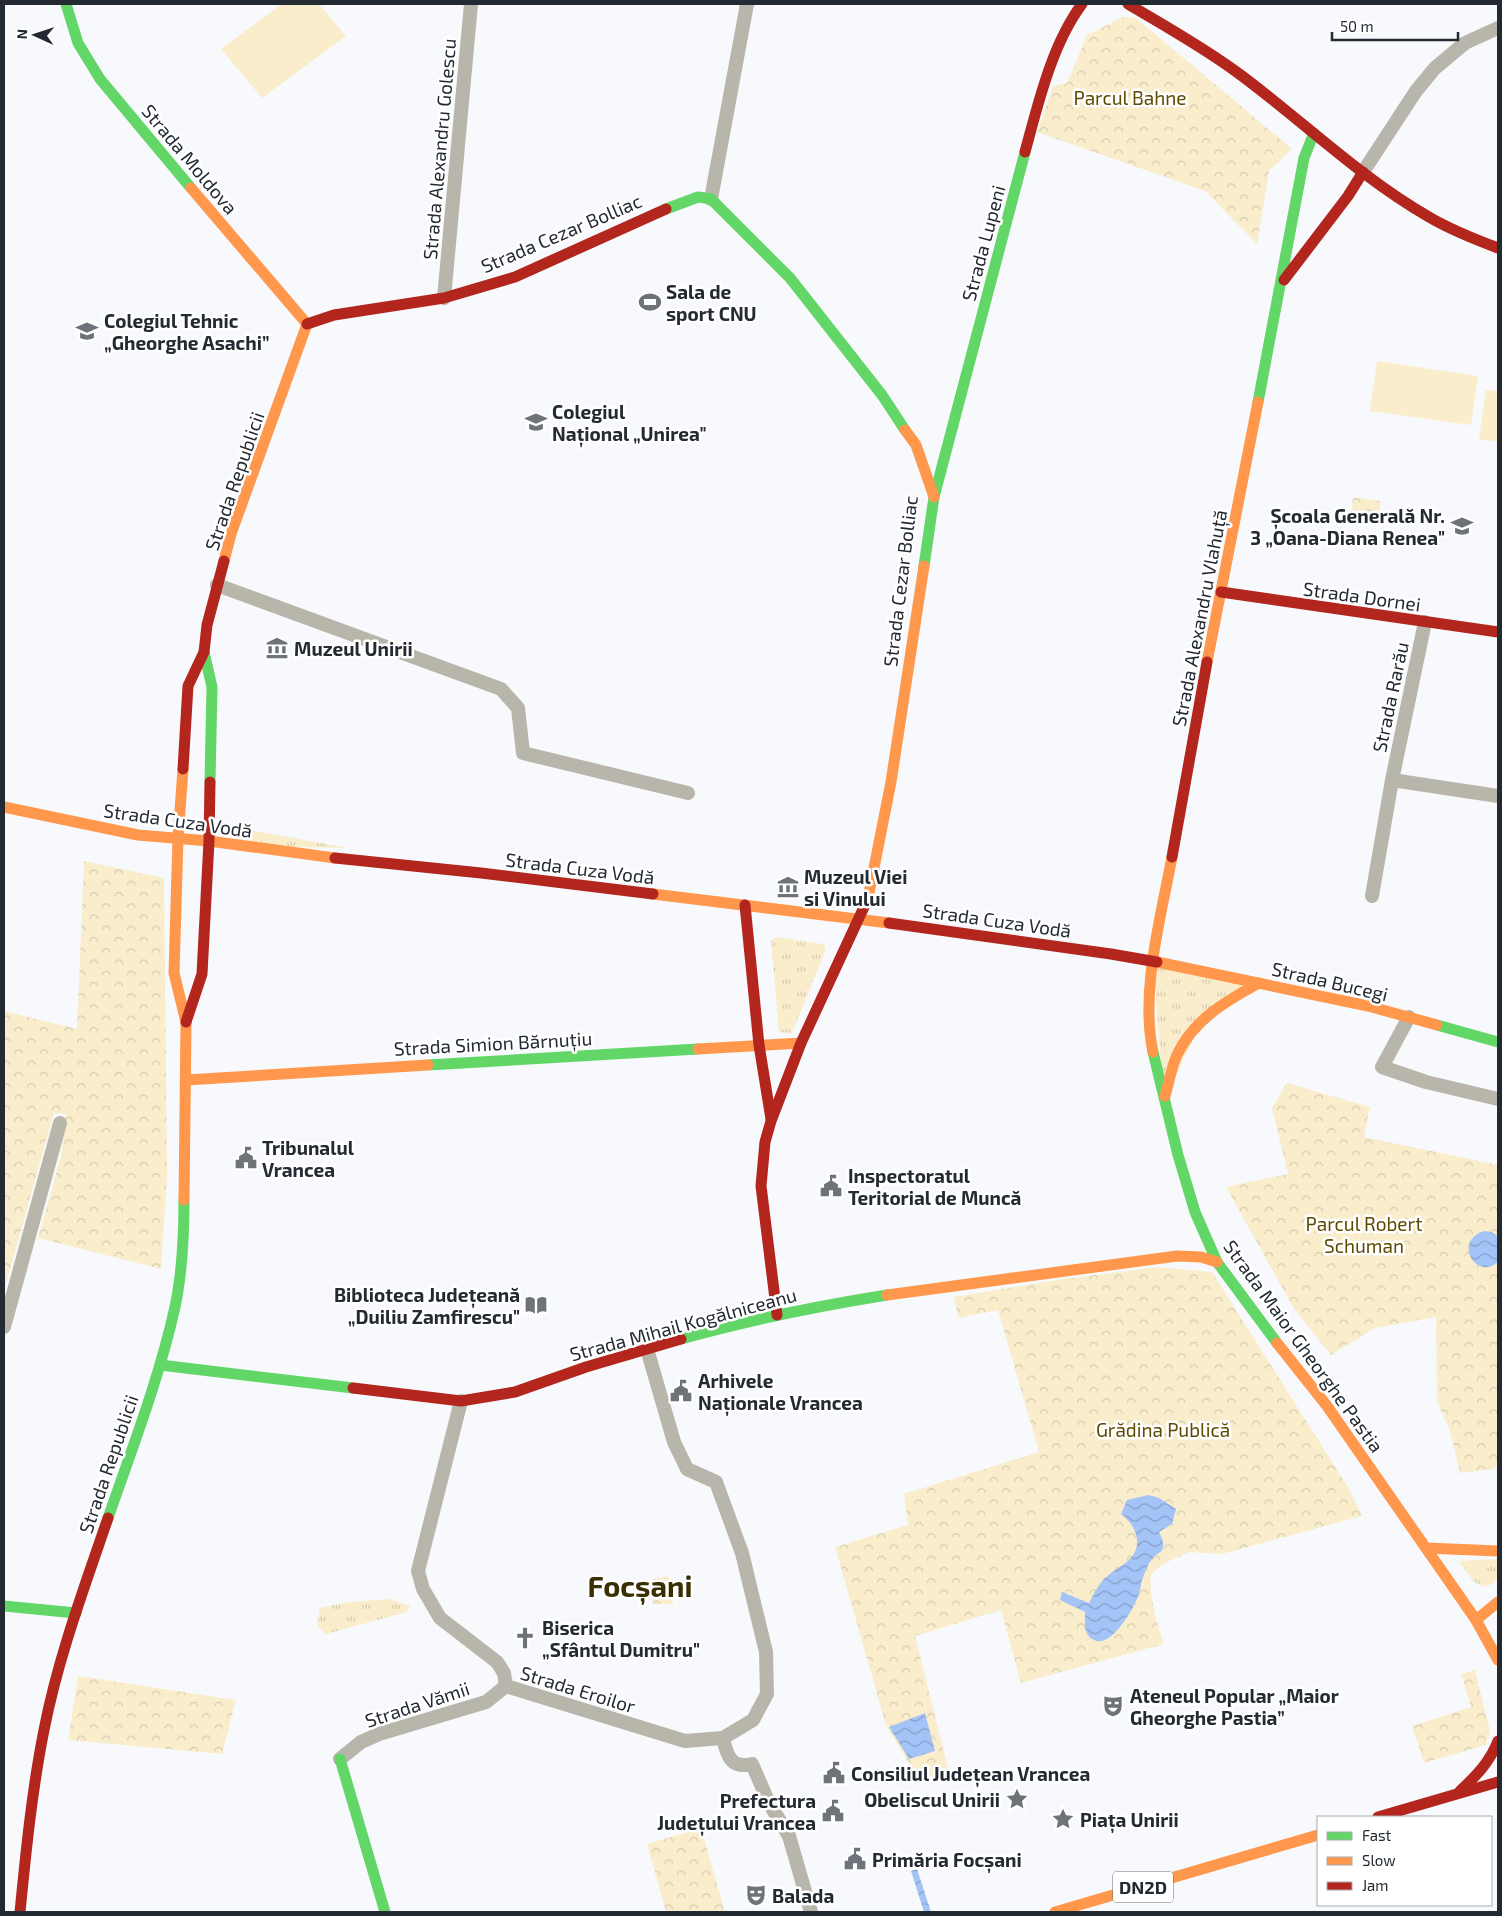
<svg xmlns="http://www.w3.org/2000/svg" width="1502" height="1916" font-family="'Exo 2',sans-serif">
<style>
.grass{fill:url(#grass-tufts)}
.forest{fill:url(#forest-crowns)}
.pitch{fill:#f9edcc}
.water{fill:url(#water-waves)}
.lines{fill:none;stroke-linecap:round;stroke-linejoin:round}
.street{stroke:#b8b5aa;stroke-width:14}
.fast{stroke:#63d668;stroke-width:11}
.slow{stroke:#ff974d;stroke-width:11}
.jam{stroke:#b3261e;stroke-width:11}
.labels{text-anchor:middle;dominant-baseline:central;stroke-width:5;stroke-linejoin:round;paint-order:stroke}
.shield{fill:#fff;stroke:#666a70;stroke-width:1}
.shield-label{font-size:18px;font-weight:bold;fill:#242a32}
.park-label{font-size:19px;fill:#5e4a00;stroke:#fff}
.street-label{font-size:19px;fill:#242a32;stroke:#fff}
.poi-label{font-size:19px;font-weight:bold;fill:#242a32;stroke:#fff;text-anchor:start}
.town-label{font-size:29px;font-weight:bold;fill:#3a2e03;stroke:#fff}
</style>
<defs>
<pattern id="grass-tufts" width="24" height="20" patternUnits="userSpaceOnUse" patternTransform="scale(1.25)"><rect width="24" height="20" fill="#f9edcc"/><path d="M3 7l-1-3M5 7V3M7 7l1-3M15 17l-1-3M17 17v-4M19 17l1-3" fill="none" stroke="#d5cbb0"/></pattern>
<pattern id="forest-crowns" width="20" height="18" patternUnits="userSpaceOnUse" patternTransform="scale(1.25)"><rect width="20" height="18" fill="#f9edcc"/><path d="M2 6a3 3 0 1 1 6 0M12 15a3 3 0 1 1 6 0" fill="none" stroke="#d5cbb0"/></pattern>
<pattern id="water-waves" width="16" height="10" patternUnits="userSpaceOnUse" patternTransform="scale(1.25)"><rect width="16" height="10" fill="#a4c4f8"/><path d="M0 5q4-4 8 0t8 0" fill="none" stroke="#859fc9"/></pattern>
</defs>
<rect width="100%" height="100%" fill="#f7f9fc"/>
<!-- grass -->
<g class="grass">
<path d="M 250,830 L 348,848 L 249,846 Z"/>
<path d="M 776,937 L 823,944 L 826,949 L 792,1033 L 779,1032 L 771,941 Z"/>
<path d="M 1153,961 L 1259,983 L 1203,1019 L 1164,1100 Z"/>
<path d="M 1498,1559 L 1498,1578 L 1492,1584 L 1485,1587 L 1474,1582 L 1459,1561 Z"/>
<path d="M 390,1599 L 410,1606 L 407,1612 L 326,1634 L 317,1626 L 320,1608 L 349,1602 Z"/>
</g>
<!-- forest -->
<g class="forest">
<path d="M 1123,17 L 1136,18 L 1292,149 L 1269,171 L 1257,244 L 1205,191 L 1037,132 L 1053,86 L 1067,83 L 1087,35 Z"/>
<path d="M 1353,497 L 1381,501 L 1378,523 L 1351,520 Z"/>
<path d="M 84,861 L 164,878 L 167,1175 L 161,1269 L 38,1238 L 61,1156 L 66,1114 L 54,1113 L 4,1291 L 4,1011 L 77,1029 Z"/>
<path d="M 1287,1083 L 1370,1107 L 1364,1137 L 1498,1165 L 1498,1464 L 1494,1469 L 1460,1473 L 1450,1431 L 1437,1402 L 1436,1317 L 1375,1328 L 1331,1355 L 1294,1309 L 1226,1187 L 1288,1174 L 1272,1108 Z"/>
<path d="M 1157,1267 L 1212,1272 L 1348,1487 L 1362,1516 L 1222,1554 L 1189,1552 L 1163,1564 L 1151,1574 C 1149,1600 1156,1619 1164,1644 L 1021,1683 L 1001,1610 L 915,1636 L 949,1772 L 919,1780 L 886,1725 L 835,1547 L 908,1525 L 904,1494 L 1039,1452 L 998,1310 L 958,1318 L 954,1297 L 1056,1280 Z"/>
<path d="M 669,1576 L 673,1604 L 653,1604 L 651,1580 Z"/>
<path d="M 1475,1670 L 1490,1731 L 1486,1745 L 1424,1763 L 1412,1726 L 1471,1707 L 1461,1674 Z"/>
<path d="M 78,1676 L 236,1700 L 222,1754 L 68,1740 Z"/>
<path d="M 701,1828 L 725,1912 L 666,1912 L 647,1844 Z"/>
</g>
<!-- pitch -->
<g class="pitch">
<path d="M 282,4 L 319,4 L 346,36 L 262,98 L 221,49 Z"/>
<path d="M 1377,361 L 1478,376 L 1471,425 L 1370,411 Z"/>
<path d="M 1486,390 L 1498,391 L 1498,442 L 1479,439 Z"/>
</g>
<!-- water -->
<g class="water">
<path d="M 1485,1231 L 1491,1232 L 1498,1236 L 1498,1262 C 1475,1282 1452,1239 1485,1231 Z"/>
<path d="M 1148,1495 L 1159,1498 L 1176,1509 L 1172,1524 L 1159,1532 C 1161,1536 1164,1542 1163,1547 C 1163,1552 1159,1552 1156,1555 C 1151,1558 1146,1569 1144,1575 C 1141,1581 1141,1587 1139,1594 C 1135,1607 1111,1649 1094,1640 C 1083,1635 1085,1622 1085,1612 L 1060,1600 L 1062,1592 L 1089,1603 C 1093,1595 1097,1587 1103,1580 C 1115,1567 1139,1561 1137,1540 C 1136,1529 1130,1521 1121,1514 L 1127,1500 Z"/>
<path d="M 925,1713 L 935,1751 L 909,1759 L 889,1727 Z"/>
<path d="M 917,1869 L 931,1912 L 924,1912 L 911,1871 Z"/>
</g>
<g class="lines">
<!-- street -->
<g class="street">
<path d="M 1363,172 L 1416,91 L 1435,68 L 1465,43 L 1498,28"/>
<path d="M 711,199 L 747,4"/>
<path d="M 444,298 L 471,4"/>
<path d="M 217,585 L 501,689 L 518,708 L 523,753 L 688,793"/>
<path d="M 1392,780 L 1498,796"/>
<path d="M 1372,896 L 1392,780 L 1425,622"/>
<path d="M 1409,1017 L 1382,1067 L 1426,1082 L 1498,1099"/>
<path d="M 4,1327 L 60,1123"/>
<path d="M 461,1401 L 418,1571 L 423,1589 L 440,1618 L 497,1662 L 504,1673 L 506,1686"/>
<path d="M 506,1686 L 685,1741 L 723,1738 L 753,1720 L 767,1694 L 766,1652 L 742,1553 L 716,1482 L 687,1469 L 674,1442 L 647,1349"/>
<path d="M 723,1738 C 727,1756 731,1769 752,1764 L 769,1803 L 789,1836 L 811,1912"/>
<path d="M 340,1759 L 361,1742 L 379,1734 L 486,1702 L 506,1686"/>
</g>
<!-- fast -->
<g class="fast">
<path d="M 66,4 L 78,43 L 100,79 L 191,188"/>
<path d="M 666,209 L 698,197 L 711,199 L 790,278 L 882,395 L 905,430"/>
<path d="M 1258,402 L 1304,158 L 1314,133"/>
<path d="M 924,566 L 934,497 L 1025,152"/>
<path d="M 204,652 L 212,687 L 210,782"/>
<path d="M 1437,1025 L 1498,1042"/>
<path d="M 1153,1052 L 1178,1155 L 1195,1212 L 1217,1262 L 1277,1343"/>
<path d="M 428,1065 L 698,1049"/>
<path d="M 681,1339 C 749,1320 818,1306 887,1295"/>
<path d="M 160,1365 L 353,1388"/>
<path d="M 108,1518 C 132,1449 159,1379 175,1307 C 182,1274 184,1234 184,1200"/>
<path d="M 4,1606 L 76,1613"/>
<path d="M 340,1759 L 385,1912"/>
</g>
<!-- slow -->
<g class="slow">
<path d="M 191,188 L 307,324"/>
<path d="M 905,430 L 916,445 L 934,497"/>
<path d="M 224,561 L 231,534 L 307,324"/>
<path d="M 1207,662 L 1258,402"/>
<path d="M 183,769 L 178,838 L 174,973 L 186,1022 L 184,1200"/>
<path d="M 4,807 L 138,835 L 209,841 L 335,858"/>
<path d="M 653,894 L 889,923"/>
<path d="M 864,907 L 869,893 L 891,782 L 924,566"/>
<path d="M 1157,962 L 1368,1006 L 1437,1025"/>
<path d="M 698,1049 L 801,1043"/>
<path d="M 1153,1052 C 1140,991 1161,917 1172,857"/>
<path d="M 186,1080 L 428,1065"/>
<path d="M 1165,1096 C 1169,1083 1171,1068 1177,1055 C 1193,1020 1226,1001 1259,983"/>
<path d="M 887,1295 L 1177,1256 L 1201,1257 L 1217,1262"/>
<path d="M 1277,1343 L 1327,1406 L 1476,1620 L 1498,1660"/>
<path d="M 1426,1548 L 1498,1551"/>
<path d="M 1476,1620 L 1498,1602"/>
<path d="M 1055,1912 L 1318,1835"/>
</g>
<!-- jam -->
<g class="jam">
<path d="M 1128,4 C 1165,26 1203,47 1238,73 C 1302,120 1359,177 1429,217 C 1451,230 1474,239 1498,248"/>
<path d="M 1025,152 C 1038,104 1052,44 1082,4"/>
<path d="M 1284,280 L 1348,196 L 1363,172"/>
<path d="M 307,324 L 334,315 L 444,298 L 515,277 L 666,209"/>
<path d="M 1221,592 L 1498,632"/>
<path d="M 183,769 L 188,686 L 204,652 L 207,625 L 224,561"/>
<path d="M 1172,857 L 1207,662"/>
<path d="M 335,858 L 481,873 L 653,894"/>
<path d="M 745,905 L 759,1045 L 771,1119"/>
<path d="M 889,923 L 1111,954 L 1157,962"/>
<path d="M 186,1022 L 202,974 L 209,841 L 210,782"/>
<path d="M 777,1315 L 761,1186 L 765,1142 L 771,1121 L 801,1043 L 864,907"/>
<path d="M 353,1388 L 461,1401 L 515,1392 L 586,1367 L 681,1339"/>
<path d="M 1460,1791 C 1476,1776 1490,1762 1498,1741"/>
<path d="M 1378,1817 L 1498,1782"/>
<path d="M 20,1912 C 26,1851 32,1790 44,1730 C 58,1658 84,1588 108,1518"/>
</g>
</g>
<!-- icons -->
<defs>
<g id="stadium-bare" transform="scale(1.725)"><path d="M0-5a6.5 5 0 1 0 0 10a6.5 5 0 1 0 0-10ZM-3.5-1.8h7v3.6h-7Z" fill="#6e7279" stroke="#fff" stroke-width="2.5" paint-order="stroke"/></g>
<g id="school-bare" transform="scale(1.725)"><path d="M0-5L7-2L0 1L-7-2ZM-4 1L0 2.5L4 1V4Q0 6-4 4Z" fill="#6e7279" stroke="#fff" stroke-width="2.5" paint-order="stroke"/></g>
<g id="university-bare" transform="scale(1.725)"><path d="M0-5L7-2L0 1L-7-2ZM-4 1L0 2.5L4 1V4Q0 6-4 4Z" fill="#6e7279" stroke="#fff" stroke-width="2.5" paint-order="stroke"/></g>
<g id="museum-bare" transform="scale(1.725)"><path d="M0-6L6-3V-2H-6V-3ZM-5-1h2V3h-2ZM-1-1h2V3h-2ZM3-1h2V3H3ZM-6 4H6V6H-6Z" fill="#6e7279" stroke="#fff" stroke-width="2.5" paint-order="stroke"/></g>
<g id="civic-bare" transform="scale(1.725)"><path d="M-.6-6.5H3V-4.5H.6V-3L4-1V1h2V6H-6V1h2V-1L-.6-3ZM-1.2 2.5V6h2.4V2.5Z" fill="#6e7279" stroke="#fff" stroke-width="2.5" paint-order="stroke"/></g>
<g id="library-bare" transform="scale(1.725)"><path d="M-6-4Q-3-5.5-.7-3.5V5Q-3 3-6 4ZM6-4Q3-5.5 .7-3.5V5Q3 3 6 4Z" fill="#6e7279" stroke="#fff" stroke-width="2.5" paint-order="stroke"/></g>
<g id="church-bare" transform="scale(1.725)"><path d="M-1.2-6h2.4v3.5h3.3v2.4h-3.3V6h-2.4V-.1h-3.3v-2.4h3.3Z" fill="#6e7279" stroke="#fff" stroke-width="2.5" paint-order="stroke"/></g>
<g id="theatre-bare" transform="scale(1.725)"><path d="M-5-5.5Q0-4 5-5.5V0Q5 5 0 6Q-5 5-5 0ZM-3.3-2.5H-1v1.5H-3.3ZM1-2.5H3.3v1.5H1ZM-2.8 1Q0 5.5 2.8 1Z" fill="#6e7279" stroke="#fff" stroke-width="2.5" paint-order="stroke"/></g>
<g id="sight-bare" transform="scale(1.725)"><path d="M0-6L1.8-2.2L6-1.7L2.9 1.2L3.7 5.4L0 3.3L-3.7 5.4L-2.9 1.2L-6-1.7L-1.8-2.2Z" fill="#6e7279" stroke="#fff" stroke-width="2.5" paint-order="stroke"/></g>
</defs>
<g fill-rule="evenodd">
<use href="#stadium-bare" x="650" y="302"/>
<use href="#school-bare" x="87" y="331"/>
<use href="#university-bare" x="536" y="422"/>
<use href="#school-bare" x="1462" y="526"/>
<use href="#museum-bare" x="277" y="648"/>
<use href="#museum-bare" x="788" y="887"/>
<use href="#civic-bare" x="246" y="1158"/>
<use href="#civic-bare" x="831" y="1186"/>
<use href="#library-bare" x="536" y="1305"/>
<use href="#civic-bare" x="681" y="1391"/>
<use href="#church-bare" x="525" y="1638"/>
<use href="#theatre-bare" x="1113" y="1706"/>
<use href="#civic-bare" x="834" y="1773"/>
<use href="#sight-bare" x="1017" y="1799"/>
<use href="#civic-bare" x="833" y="1811"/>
<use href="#sight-bare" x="1063" y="1819"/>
<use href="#civic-bare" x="855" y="1859"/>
<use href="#theatre-bare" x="756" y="1895"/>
</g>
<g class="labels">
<!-- shield labels -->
<rect class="shield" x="1113" y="1871.5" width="60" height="31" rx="4"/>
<g class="shield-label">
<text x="1143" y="1887">DN2D</text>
</g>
<!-- park labels -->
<g class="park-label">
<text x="1130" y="97">Parcul Bahne</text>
<text x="1364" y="1223">Parcul Robert<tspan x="1364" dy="22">Schuman</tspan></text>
<text x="1163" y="1429">Grădina Publică</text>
</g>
<!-- street labels -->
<g class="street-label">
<text transform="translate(439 149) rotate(-85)">Strada Alexandru Golescu</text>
<text transform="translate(190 159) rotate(50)">Strada Moldova</text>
<text transform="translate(561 233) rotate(-23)">Strada Cezar Bolliac</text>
<text transform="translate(983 243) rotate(-75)">Strada Lupeni</text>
<text transform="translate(234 481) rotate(-71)">Strada Republicii</text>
<text transform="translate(900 581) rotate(-83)">Strada Cezar Bolliac</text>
<text transform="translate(1362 596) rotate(8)">Strada Dornei</text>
<text transform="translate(1199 618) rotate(-79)">Strada Alexandru Vlahuță</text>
<text transform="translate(1390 697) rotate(-78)">Strada Rarău</text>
<text transform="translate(178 820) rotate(8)">Strada Cuza Vodă</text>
<text transform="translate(580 868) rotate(7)">Strada Cuza Vodă</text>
<text transform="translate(997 920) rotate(8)">Strada Cuza Vodă</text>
<text transform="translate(1330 981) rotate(13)">Strada Bucegi</text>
<text transform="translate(493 1043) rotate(-3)">Strada Simion Bărnuțiu</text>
<text transform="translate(683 1324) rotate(-15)">Strada Mihail Kogălniceanu</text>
<text transform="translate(1304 1346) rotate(54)">Strada Maior Gheorghe Pastia</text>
<text transform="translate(108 1464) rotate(-71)">Strada Republicii</text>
<text transform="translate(578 1689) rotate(17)">Strada Eroilor</text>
<text transform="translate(417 1704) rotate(-18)">Strada Vămii</text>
</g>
<!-- poi labels -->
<g class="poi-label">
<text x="666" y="291">Sala de<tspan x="666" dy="22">sport CNU</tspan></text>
<text x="104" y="320">Colegiul Tehnic<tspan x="104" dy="22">„Gheorghe Asachi”</tspan></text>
<text x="552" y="411">Colegiul<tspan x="552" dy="22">Național „Unirea"</tspan></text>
<text x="1445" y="515" text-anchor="end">Școala Generală Nr.<tspan x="1445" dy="22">3 „Oana-Diana Renea"</tspan></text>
<text x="294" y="648">Muzeul Unirii</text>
<text x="804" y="876">Muzeul Viei<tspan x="804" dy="22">si Vinului</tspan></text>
<text x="262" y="1147">Tribunalul<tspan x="262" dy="22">Vrancea</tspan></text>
<text x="848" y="1175">Inspectoratul<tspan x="848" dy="22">Teritorial de Muncă</tspan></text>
<text x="520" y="1294" text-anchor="end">Biblioteca Județeană<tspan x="520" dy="22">„Duiliu Zamfirescu"</tspan></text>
<text x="698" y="1380">Arhivele<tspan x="698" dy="22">Naționale Vrancea</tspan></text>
<text x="542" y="1627">Biserica<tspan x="542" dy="22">„Sfântul Dumitru"</tspan></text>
<text x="1130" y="1695">Ateneul Popular „Maior<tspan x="1130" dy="22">Gheorghe Pastia”</tspan></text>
<text x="851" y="1773">Consiliul Județean Vrancea</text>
<text x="1000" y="1799" text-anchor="end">Obeliscul Unirii</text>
<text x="816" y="1800" text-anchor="end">Prefectura<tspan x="816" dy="22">Județului Vrancea</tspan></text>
<text x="1080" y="1819">Piața Unirii</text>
<text x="872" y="1859">Primăria Focșani</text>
<text x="772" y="1895">Balada</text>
</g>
<!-- town labels -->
<g class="town-label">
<text x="640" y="1585">Focșani</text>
</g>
</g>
<!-- border -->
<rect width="1502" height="1916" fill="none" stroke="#242a32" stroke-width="10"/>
<!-- legend -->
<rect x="1317" y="1816" width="175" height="90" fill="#ffffff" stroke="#a7aaad"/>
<rect x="1327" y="1832" width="25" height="8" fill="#63d668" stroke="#a7aaad"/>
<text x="1362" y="1841" font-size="15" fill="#242a32">Fast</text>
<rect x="1327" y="1857" width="25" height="8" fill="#ff974d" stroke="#a7aaad"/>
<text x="1362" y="1866" font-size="15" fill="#242a32">Slow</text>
<rect x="1327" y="1882" width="25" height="8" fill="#b3261e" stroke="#a7aaad"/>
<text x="1362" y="1891" font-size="15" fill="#242a32">Jam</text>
<!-- north arrow -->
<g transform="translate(35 35) rotate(273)" stroke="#ffffff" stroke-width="4" paint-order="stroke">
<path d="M0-4L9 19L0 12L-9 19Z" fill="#242a32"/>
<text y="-8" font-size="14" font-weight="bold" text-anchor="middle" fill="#242a32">N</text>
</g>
<!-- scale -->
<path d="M1332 32v8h126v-8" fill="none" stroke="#242a32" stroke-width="2.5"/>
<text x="1340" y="32" font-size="15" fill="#242a32" stroke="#ffffff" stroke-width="4" paint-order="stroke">50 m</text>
</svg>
